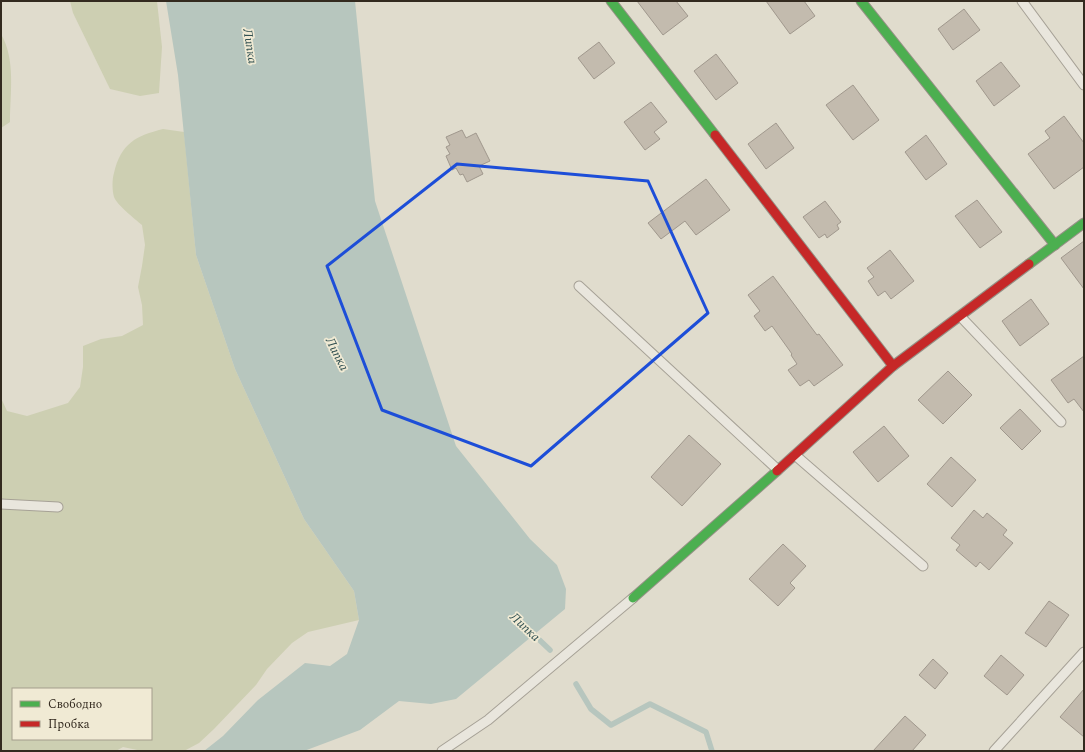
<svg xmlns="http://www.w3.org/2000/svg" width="1085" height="752" font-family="Spectral,serif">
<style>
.green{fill:#cdcfb2;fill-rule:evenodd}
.water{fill:#b7c6be}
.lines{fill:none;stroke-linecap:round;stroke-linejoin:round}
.stream{stroke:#b7c6be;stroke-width:5.5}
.building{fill:#c3bbae;stroke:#a0988d}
.lane-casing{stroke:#a6a196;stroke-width:11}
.fast-casing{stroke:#959186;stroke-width:11}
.jam-casing{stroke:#959186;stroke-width:11}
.lane{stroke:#e9e6dd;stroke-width:9}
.fast{stroke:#4caf50;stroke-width:9}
.jam{stroke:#c62828;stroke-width:9}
.marked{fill:none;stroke:#1d4ed8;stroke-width:3;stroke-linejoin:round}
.labels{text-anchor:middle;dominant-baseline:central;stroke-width:3.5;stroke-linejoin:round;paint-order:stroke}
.water-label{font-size:13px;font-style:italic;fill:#315051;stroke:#f0ead4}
</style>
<rect width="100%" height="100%" fill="#e0dccd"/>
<!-- green -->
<g class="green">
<path d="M 70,1 L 157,1 L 162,47 L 159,93 L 140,96 L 110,89 L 73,13 Z"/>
<path d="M 1,34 C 16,60 10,93 10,122 L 1,128 Z"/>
<path d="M 163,129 L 184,132 L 196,255 L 235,369 L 304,519 L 354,591 L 359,620 L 308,632 L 292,643 L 267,669 L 256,685 L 214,729 L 199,743 L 184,751 L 142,751 L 123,747 L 116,751 L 1,751 L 1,398 L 7,411 L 27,416 L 68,403 L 80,387 L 83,367 L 83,346 L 101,339 L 122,336 L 143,325 L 142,305 L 138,287 L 142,266 L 145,245 L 142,225 C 135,219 117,205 114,197 C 112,190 112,179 114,173 C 121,143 136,136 163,129 ZM 13,689 L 151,689 L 151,739 L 13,739 Z"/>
</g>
<!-- water -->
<path class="water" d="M 166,1 L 355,1 L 375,201 L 456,446 L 530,539 L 557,565 L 566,589 L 565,609 L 456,699 L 431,704 L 399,701 L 360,730 L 304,751 L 204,751 L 223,736 L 258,700 L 305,663 L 330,666 L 347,654 L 359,620 L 354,591 L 304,519 L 235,369 L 196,255 L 178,75 Z"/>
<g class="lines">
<!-- stream -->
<g class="stream">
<path d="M 529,630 L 550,650"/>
<path d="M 576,684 L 591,709 L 611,725 L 650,704 L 706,732 L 712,751"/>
</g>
</g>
<!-- building -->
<g class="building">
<path d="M 637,1 L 676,1 L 688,16 L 663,35 Z"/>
<path d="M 766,1 L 804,1 L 815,16 L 790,34 Z"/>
<path d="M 964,9 L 980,30 L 953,50 L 938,29 Z"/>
<path d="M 599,42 L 615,63 L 594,79 L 578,58 Z"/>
<path d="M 716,54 L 738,83 L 716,100 L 694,71 Z"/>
<path d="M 1001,62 L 1020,86 L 994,106 L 976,81 Z"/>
<path d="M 853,85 L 879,120 L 853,140 L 826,105 Z"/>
<path d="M 651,102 L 667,122 L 654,132 L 660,139 L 645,150 L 624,122 Z"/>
<path d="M 1064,116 L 1084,143 L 1084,167 L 1054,189 L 1028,154 L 1050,138 L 1045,131 Z"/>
<path d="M 776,123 L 794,148 L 766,169 L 748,144 Z"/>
<path d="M 462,130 L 466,138 L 476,133 L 490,161 L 479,166 L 483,174 L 467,182 L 463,174 L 460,175 L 456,168 L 452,170 L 446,156 L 450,154 L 446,147 L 450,145 L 446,137 Z"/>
<path d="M 926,135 L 947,164 L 926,180 L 905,152 Z"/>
<path d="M 706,179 L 730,210 L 696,235 L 685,221 L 661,239 L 648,223 Z"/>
<path d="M 977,200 L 1002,232 L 980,248 L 955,216 Z"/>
<path d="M 825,201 L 841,222 L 837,225 L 839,229 L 827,238 L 825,234 L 819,238 L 803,217 Z"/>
<path d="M 1084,241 L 1084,289 L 1061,258 Z"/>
<path d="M 890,250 L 914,281 L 891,299 L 885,291 L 878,296 L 868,281 L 874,277 L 867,268 Z"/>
<path d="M 773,276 L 817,335 L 819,334 L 843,365 L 814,386 L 809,380 L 800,386 L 788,370 L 797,364 L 791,355 L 792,354 L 772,326 L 765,331 L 754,316 L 760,311 L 748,295 Z"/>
<path d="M 1031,299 L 1049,324 L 1020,346 L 1002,321 Z"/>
<path d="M 1084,356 L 1084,412 L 1074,399 L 1068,403 L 1051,380 Z"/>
<path d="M 948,371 L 972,395 L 943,424 L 918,400 Z"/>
<path d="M 1020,409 L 1041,431 L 1022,450 L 1000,428 Z"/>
<path d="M 884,426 L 909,456 L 878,482 L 853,452 Z"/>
<path d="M 689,435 L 721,464 L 682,506 L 651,477 Z"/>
<path d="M 951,457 L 976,480 L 952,507 L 927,484 Z"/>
<path d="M 974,510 L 983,518 L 987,513 L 1007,530 L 1003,535 L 1013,543 L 989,570 L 980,562 L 976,567 L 956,550 L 960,545 L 951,538 Z"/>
<path d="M 783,544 L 806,566 L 790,583 L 795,588 L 778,606 L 749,579 Z"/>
<path d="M 1049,601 L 1069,615 L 1046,647 L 1025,633 Z"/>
<path d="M 1001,655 L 1024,675 L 1007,695 L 984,676 Z"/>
<path d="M 933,659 L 948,673 L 935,689 L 919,675 Z"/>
<path d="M 1084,689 L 1084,737 L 1060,717 Z"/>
<path d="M 905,716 L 926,735 L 912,751 L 873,751 Z"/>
</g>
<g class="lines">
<!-- lane casing -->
<g class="lane-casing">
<g id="lane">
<path d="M 1022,1 L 1084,85"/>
<path d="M 579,286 L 778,470"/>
<path d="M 960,316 L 1061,422"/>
<path d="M 795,455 L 923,566"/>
<path d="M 1,504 L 58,507"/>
<path d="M 442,751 L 488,720 L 633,598"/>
<path d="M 994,751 L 1084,652"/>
</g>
</g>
<!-- fast casing -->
<g class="fast-casing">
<g id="fast">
<path d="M 611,1 L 715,135"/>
<path d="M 861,1 L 1055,245"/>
<path d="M 1029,264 L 1084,223"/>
<path d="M 633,598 L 777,471"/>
</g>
</g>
<!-- jam casing -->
<g class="jam-casing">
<g id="jam">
<path d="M 715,135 L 893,366"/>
<path d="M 777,471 L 893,366 L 1029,264"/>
</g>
</g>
<!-- lane -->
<use href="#lane" class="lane"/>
<!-- fast -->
<use href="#fast" class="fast"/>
<!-- jam -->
<use href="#jam" class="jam"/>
</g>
<!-- marked area -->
<path class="marked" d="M 457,164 L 648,181 L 708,313 L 531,466 L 382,410 L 327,266 Z"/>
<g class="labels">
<!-- water labels -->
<g class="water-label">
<text transform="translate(250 46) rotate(81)">Липка</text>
<text transform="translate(337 354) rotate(63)">Липка</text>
<text transform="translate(525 627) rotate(43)">Липка</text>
</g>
</g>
<!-- border -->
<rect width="1085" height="752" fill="none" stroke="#332a1f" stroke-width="4"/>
<!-- legend -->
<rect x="12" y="688" width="140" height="52" fill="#f0ead4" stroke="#a49d8c"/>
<rect x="20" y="701" width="20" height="6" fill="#4caf50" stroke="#a49d8c"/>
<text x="48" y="708" font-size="12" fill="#332a1f">Свободно</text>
<rect x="20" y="721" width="20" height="6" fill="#c62828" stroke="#a49d8c"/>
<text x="48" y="728" font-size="12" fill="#332a1f">Пробка</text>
</svg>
